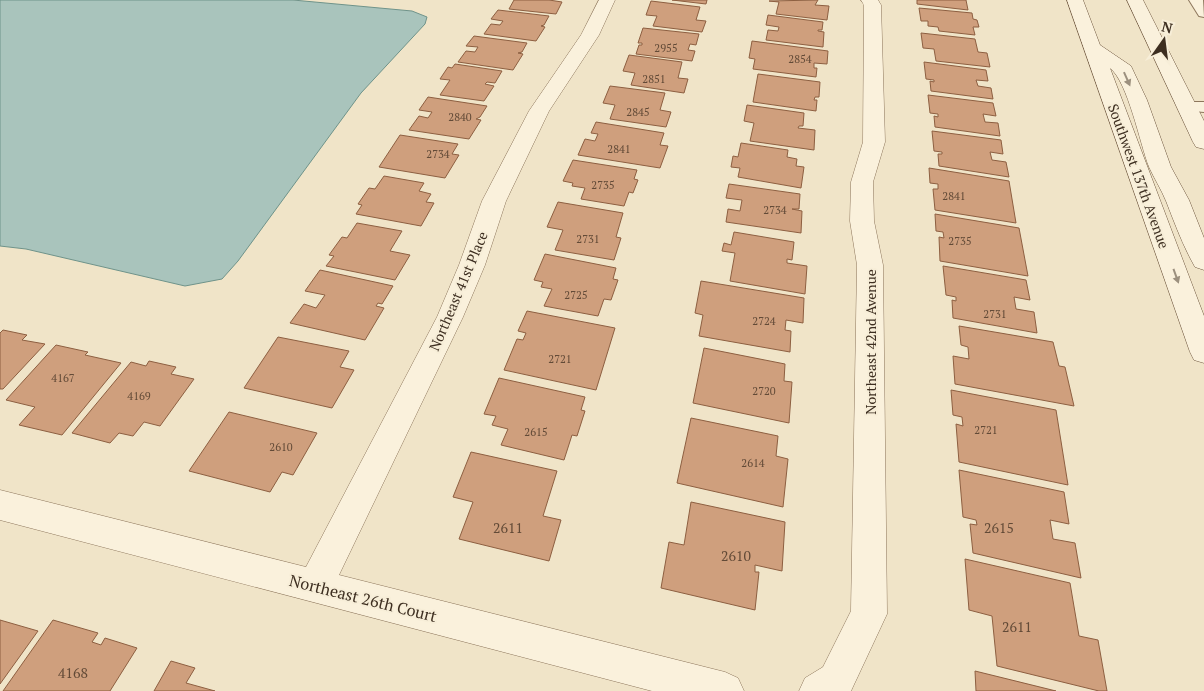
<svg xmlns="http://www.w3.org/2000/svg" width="1204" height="691" font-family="'PT Serif',serif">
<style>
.water{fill:#a9c4bc;stroke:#6f938a}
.building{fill:#cf9f7d;stroke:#8d5f41}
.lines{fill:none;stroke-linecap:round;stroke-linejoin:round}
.lane-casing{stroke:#8d765c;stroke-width:2}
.street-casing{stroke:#8d765c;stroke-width:1}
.secondary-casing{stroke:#6f573f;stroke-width:1}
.lane{fill:#faf1dc;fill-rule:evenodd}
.street{fill:#faf1dc;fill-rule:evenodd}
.secondary{fill:#faf1dc;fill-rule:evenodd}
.oneway{fill:#9c907e}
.labels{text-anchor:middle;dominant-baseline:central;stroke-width:4;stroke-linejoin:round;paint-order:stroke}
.number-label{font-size:11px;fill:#624a37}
.street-label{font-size:14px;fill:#3d2e20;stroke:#f7eed8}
.near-number-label{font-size:14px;fill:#624a37}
.near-street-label{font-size:16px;fill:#3d2e20;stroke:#f7eed8}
</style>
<rect width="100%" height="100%" fill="#f0e4c8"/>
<!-- water -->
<path class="water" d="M 0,0 L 293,0 L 412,11 L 427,17 L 425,24 L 361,93 L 238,261 L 222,279 L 185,286 L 26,249 L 0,246 Z"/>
<!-- building -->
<g class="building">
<path d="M 514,0 L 549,0 L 562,2 L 556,14 L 509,9 Z"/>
<path d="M 672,0 L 707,0 L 706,4 Z"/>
<path d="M 818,0 L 815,5 L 829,6 L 827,20 L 776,14 L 779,2 L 769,1 Z"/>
<path d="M 917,0 L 966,0 L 968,10 L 917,4 Z"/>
<path d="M 651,1 L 700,7 L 696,20 L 706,21 L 702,32 L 653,26 L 657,16 L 646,15 Z"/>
<path d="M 919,8 L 972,13 L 973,19 L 977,20 L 979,27 L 973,27 L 975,35 L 939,31 L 938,27 L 928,26 L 928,21 L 921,21 Z"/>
<path d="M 498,10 L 549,16 L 544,25 L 541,26 L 545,27 L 536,41 L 484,34 L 491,24 L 500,25 L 503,21 L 491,19 Z"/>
<path d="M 768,15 L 823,22 L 822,30 L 818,30 L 818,31 L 824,32 L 823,47 L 766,40 L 768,30 L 778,31 L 779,27 L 766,25 Z"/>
<path d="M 643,28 L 699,34 L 696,45 L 690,44 L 688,50 L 695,51 L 692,61 L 636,54 L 639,45 L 642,45 L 642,43 L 638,43 Z"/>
<path d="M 921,33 L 975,39 L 978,52 L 987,53 L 990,67 L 936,61 L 934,49 L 923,48 Z"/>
<path d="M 474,36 L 527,43 L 522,52 L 518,53 L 523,54 L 513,70 L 458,62 L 466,51 L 475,52 L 478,47 L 466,46 Z"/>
<path d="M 752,41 L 828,51 L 827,64 L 814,63 L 814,68 L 817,68 L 816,77 L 753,69 L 755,59 L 749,58 Z"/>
<path d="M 629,55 L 682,62 L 678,78 L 688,79 L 684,93 L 631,85 L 635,73 L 623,71 Z"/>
<path d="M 924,62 L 986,70 L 988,81 L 976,80 L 978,86 L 991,88 L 993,99 L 931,91 L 930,81 L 934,82 L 934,80 L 926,79 Z"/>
<path d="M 455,64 L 502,71 L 495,83 L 487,82 L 485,84 L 494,86 L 484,101 L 440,95 L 450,80 L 440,79 L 448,67 L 452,68 Z"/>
<path d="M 758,74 L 820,82 L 819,97 L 815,97 L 814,100 L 817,100 L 816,111 L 753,102 Z"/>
<path d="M 610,86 L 665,93 L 660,110 L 671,112 L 666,127 L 610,119 L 615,105 L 603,103 Z"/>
<path d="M 928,95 L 993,103 L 996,116 L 983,114 L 985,122 L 998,123 L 1000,136 L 935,127 L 934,116 L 938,117 L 938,114 L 930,113 Z"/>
<path d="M 428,97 L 487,106 L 480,117 L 476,119 L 481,120 L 469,139 L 409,130 L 419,116 L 428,118 L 432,112 L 419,110 Z"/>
<path d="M 747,105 L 804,113 L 803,126 L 799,126 L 798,128 L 815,130 L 814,150 L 750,141 L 754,123 L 744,121 Z"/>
<path d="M 596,122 L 664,133 L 660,145 L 668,146 L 660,168 L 578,155 L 585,139 L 595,141 L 598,134 L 591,133 Z"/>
<path d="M 932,131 L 1001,140 L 1003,154 L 990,152 L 992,160 L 1006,162 L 1009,177 L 939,166 L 938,154 L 942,154 L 942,152 L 934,151 Z"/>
<path d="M 400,135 L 458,144 L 452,154 L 459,155 L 445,178 L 379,167 Z"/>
<path d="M 741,143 L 788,150 L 787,157 L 797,159 L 796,166 L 804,167 L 801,188 L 738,177 L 740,168 L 731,167 L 733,156 L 738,157 Z"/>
<path d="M 573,160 L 637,170 L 634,179 L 638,180 L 633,193 L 629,192 L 624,206 L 581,199 L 585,188 L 572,186 L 573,183 L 563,181 Z"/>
<path d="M 929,168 L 1009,181 L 1016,223 L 935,210 L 933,189 L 938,189 L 938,184 L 930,183 Z"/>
<path d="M 384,176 L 424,183 L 419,191 L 431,194 L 426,202 L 434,203 L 421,226 L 356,214 L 362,205 L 358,204 L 369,188 L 375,189 Z"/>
<path d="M 729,184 L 800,194 L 799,209 L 792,209 L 802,211 L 801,233 L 726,222 L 728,209 L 740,211 L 742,200 L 726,198 Z"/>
<path d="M 558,202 L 623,213 L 616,237 L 621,238 L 614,260 L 555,250 L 563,230 L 547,227 Z"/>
<path d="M 935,214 L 1019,228 L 1028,276 L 940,261 L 939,237 L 944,238 L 943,232 L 936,231 Z"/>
<path d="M 357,223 L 402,231 L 390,251 L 410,255 L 395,280 L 326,266 L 334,256 L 329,255 L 342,237 L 347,238 Z"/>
<path d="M 734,232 L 794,242 L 792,260 L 787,259 L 787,263 L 807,266 L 805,294 L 730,281 L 735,253 L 722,251 L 724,243 L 731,245 Z"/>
<path d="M 545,254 L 616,268 L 613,279 L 618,280 L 611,300 L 604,299 L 598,316 L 544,306 L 552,289 L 541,287 L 543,282 L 534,280 Z"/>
<path d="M 943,266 L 1026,280 L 1030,300 L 1014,297 L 1016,309 L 1034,312 L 1037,333 L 953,318 L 952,300 L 956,301 L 956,297 L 946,295 Z"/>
<path d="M 320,270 L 393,286 L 382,304 L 378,303 L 376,306 L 384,308 L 365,340 L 290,323 L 304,304 L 316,308 L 325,295 L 305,291 Z"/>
<path d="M 701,281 L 804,298 L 803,323 L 786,320 L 785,330 L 791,331 L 790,352 L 699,336 L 703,315 L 695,313 Z"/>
<path d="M 527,311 L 615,328 L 596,390 L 504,370 L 517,339 L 523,340 L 526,333 L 518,331 Z"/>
<path d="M 959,326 L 1053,342 L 1059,366 L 1065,367 L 1074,406 L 955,384 L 953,356 L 969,359 L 968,347 L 961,345 Z"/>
<path d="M 3,330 L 27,335 L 22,340 L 45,344 L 3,389 L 0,389 L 0,333 Z"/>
<path d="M 278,337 L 349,351 L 340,367 L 354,370 L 332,408 L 244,388 Z"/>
<path d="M 56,345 L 88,352 L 85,355 L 121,363 L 62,435 L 19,425 L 35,407 L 6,400 Z"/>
<path d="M 704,348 L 785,364 L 784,381 L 792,382 L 789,423 L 693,403 Z"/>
<path d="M 149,361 L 176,367 L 171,374 L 194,379 L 160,426 L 144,422 L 133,436 L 119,433 L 110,443 L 72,433 L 131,362 L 146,366 Z"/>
<path d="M 499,378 L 585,397 L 581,410 L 585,411 L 577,436 L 572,435 L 564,460 L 501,445 L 508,429 L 492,425 L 496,416 L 484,414 Z"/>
<path d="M 951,390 L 1056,410 L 1068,485 L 959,462 L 956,424 L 963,426 L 962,417 L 953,415 Z"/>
<path d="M 229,412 L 317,433 L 293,475 L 282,472 L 270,492 L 189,471 Z"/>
<path d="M 691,418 L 778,436 L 776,456 L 788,459 L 783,507 L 677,483 Z"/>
<path d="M 471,452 L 557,471 L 543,516 L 561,520 L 549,561 L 459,539 L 473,502 L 453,497 Z"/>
<path d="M 959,470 L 1064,492 L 1069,524 L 1050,520 L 1053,539 L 1075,543 L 1081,578 L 973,553 L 970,524 L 977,525 L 976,520 L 963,517 Z"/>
<path d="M 691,502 L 785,522 L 782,571 L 755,565 L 755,572 L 759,572 L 755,610 L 661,588 L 669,542 L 684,545 Z"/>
<path d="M 965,559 L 1070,583 L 1079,636 L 1098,640 L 1107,691 L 1099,691 L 997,666 L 992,616 L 969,610 Z"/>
<path d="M 0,620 L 38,631 L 0,684 Z"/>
<path d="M 53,620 L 98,633 L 92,642 L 101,645 L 105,638 L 137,648 L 110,691 L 3,691 Z"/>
<path d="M 171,661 L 195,668 L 186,683 L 215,691 L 154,691 Z"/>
<path d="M 975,671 L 1056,691 L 976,691 Z"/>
</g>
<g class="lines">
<!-- lane casing -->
<g class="lane-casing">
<g id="lane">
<path d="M 1189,0 L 1203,0 L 1204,17 L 1199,16 Z"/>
<path d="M 1187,102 L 1204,102 L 1204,112 L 1181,110 L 1179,107 L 1181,104 Z"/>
</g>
</g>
<!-- street casing -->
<g class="street-casing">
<g id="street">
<path d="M 599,0 L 615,0 L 599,35 L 549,111 L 506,201 L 485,265 L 463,317 L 339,575 L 725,672 L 738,678 L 744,691 L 652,691 L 0,520 L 0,490 L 306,567 L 437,317 L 459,265 L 482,201 L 529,111 L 581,35 Z"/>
<path d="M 861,0 L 878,0 L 881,5 L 885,142 L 873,182 L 874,221 L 883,265 L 887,614 L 851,691 L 799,691 L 805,678 L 823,667 L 851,611 L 857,265 L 850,221 L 851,182 L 863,142 L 864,5 Z"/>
</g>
</g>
<!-- secondary casing -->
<g class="secondary-casing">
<g id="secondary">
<path d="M 1067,0 L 1083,0 L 1100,45 L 1131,66 L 1147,100 L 1171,167 L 1189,200 L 1204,238 L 1204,270 L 1195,267 C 1183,246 1175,224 1166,201 C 1161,189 1154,178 1149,167 C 1140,144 1128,82 1110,68 L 1204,316 L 1204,363 L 1194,360 L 1190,352 Z"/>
<path d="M 1127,0 L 1143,0 L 1204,121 L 1204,149 L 1196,147 L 1193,142 Z"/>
</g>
</g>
<!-- lane -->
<use href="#lane" class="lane"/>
<!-- street -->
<use href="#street" class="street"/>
<!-- secondary -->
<use href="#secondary" class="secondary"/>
</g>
<!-- one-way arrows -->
<defs><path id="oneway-solid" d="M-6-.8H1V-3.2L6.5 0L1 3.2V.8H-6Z" transform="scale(1.25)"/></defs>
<g class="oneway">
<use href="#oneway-solid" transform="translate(1127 79) rotate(66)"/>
<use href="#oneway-solid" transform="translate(1176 276) rotate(70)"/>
</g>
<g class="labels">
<!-- number labels -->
<g class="number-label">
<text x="666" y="48">2955</text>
<text x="800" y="59">2854</text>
<text x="654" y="79">2851</text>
<text x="638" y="112">2845</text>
<text x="460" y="117">2840</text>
<text x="619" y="149">2841</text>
<text x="438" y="154">2734</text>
<text x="603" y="185">2735</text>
<text x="954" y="196">2841</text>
<text x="775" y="210">2734</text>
<text x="588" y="239">2731</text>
<text x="960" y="241">2735</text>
<text x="576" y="295">2725</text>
<text x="995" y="314">2731</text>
<text x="764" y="321">2724</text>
<text x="560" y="359">2721</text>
<text x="63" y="378">4167</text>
<text x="764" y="391">2720</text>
<text x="139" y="396">4169</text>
<text x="986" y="430">2721</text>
<text x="536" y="432">2615</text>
<text x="281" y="447">2610</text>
<text x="753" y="463">2614</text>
</g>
<!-- street labels -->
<g class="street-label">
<text transform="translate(1139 176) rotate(70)">Southwest 137th Avenue</text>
<text transform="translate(458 291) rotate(-67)">Northeast 41st Place</text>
<text transform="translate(870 342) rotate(-90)">Northeast 42nd Avenue</text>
</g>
<!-- near-number labels -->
<g class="near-number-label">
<text x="508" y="527">2611</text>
<text x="999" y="527">2615</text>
<text x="736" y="555">2610</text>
<text x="1017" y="626">2611</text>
<text x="73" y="672">4168</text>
</g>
<!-- near-street labels -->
<g class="near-street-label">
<text transform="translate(363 598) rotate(14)">Northeast 26th Court</text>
</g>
</g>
<!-- north arrow -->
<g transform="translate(1164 40) rotate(14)" stroke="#f7eed8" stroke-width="4" paint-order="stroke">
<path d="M0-4L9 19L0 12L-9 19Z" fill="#3d2e20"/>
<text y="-8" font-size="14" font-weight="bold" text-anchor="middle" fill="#3d2e20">N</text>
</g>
</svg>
